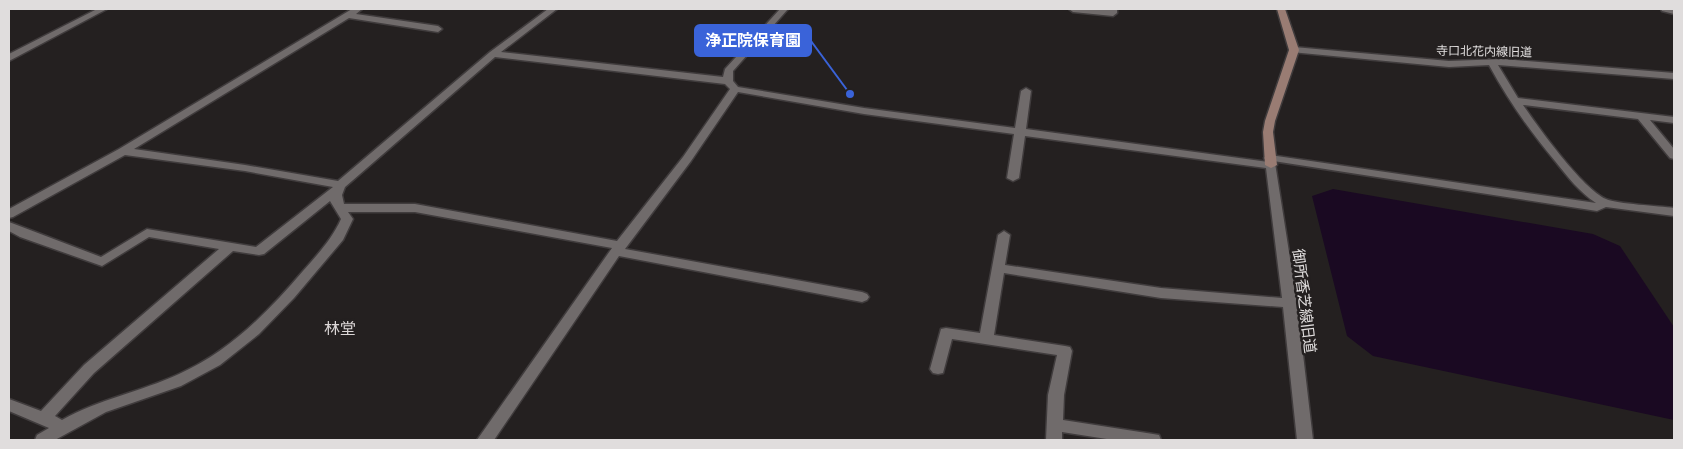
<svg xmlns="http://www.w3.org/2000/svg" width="1683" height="449" font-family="Lato,'Noto Sans JP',sans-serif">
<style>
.water{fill:#1a0922}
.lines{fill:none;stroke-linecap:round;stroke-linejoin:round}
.street-casing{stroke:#403c3d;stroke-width:3}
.secondary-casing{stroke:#403c3d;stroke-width:3}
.street{fill:#706b6b;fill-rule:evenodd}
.secondary{fill:#997c73;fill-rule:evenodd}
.labels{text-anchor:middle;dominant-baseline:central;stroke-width:5;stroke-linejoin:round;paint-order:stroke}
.far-street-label{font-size:12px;fill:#e0dddd;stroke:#242020}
.street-label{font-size:15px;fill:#e0dddd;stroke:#242020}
.neighbourhood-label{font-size:16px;fill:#dbd6d6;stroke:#242020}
.leader{fill:none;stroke:#3a63d9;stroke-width:2}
.callout-dot{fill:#3a63d9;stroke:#242020;stroke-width:2}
.callout{fill:#3a63d9;stroke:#3a63d9;stroke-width:2}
.callout-label{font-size:16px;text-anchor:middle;font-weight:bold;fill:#fff}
</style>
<rect width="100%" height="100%" fill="#242020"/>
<!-- water -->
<path class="water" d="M 1333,189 L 1593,234 L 1620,246 L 1674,327 L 1674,420 L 1373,356 L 1347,336 L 1312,196 Z"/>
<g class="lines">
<!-- street casing -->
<g class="street-casing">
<g id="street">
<path d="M 97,9 L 107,9 L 9,61 L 9,54 Z"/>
<path d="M 352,9 L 362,9 L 356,14 L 438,26 L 442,29 L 438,32 L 349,18 L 134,149 L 245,165 L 338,181 L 490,52 L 548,9 L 557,9 L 501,52 L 723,77 L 725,69 L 780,9 L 788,9 L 733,71 L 733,81 L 738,87 L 864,108 L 1015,128 L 1021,91 L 1026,88 L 1031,91 L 1026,129 L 1275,163 L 1297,303 L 1313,440 L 1297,440 L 1283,307 L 1161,298 L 1004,273 L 994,335 L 1065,346 L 1070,347 L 1072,351 L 1064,395 L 1063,420 L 1153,434 L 1159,435 L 1161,440 L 1113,440 L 1062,432 L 1062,440 L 1046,440 L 1048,395 L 1057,355 L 952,339 L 943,373 L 938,374 L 933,373 L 930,369 L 941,329 L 946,328 L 980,333 L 998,235 L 1004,231 L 1010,235 L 1005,265 L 1161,288 L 1282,298 L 1266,168 L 1025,136 L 1019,178 L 1013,181 L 1007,178 L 1014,134 L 864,114 L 738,92 L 691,161 L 625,249 L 862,292 L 867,294 L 869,297 L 867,300 L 862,302 L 619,256 L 494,440 L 477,440 L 612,248 L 415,212 L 348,212 L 353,219 L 343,240 L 294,298 L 259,334 L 220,365 L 181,386 L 106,412 L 55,440 L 35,440 L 37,435 L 49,428 L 9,411 L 9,399 L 41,411 L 84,365 L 219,249 L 149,237 L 102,266 L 20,237 L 9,231 L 9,222 L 101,257 L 147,229 L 256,247 L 333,187 L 245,171 L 125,155 L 13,217 L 9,218 L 9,209 L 119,149 ZM 495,57 L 725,84 L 730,89 L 683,157 L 617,241 L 415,204 L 344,204 L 342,195 L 345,187 ZM 330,201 L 341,219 C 332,239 318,254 303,271 C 268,312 229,352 179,374 C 140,392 99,399 62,420 L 55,416 L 94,373 L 233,251 L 259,255 L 264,254 Z"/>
<path d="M 1069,9 L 1117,9 L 1117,13 L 1113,16 L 1073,12 Z"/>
<path d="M 1661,9 L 1674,9 L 1674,14 L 1662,11 Z"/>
<path d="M 1294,47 L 1449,61 L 1503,59 L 1674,73 L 1674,79 L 1498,65 L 1518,98 L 1674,117 L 1674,123 L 1650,120 L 1674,149 L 1674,159 L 1670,158 L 1638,119 L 1523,105 C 1539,128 1582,188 1606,199 C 1617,204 1659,206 1674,208 L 1674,216 L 1606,207 L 1597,211 L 1266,160 L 1264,158 L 1266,156 L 1270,155 L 1596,203 C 1579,192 1568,177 1555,161 C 1529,130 1508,100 1489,65 L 1449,67 L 1291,52 L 1291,48 Z"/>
</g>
</g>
<!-- secondary casing -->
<g class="secondary-casing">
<path id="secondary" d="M 1277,9 L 1285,9 L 1299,50 L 1275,121 L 1273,132 L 1277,165 L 1271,168 L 1265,165 L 1263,132 L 1265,121 L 1289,50 Z"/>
</g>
<!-- street -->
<use href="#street" class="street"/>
<!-- secondary -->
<use href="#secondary" class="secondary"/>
</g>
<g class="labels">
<!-- far-street labels -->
<g class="far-street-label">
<text transform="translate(1484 51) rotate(1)">寺口北花内線旧道</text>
</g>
<!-- street labels -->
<g class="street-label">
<text transform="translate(1305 301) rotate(83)">御所香芝線旧道</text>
</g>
<!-- neighbourhood labels -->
<g class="neighbourhood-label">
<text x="340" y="327">林堂</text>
</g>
</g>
<!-- callouts -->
<path class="leader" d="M850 94L811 41"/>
<circle class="callout-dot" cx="850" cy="94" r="5"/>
<rect class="callout" x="695" y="25" width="116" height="31" rx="5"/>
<g class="callout-label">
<text x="753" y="46">浄正院保育園</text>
</g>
<!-- border -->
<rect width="1683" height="449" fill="none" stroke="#e0dddd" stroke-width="20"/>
</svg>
